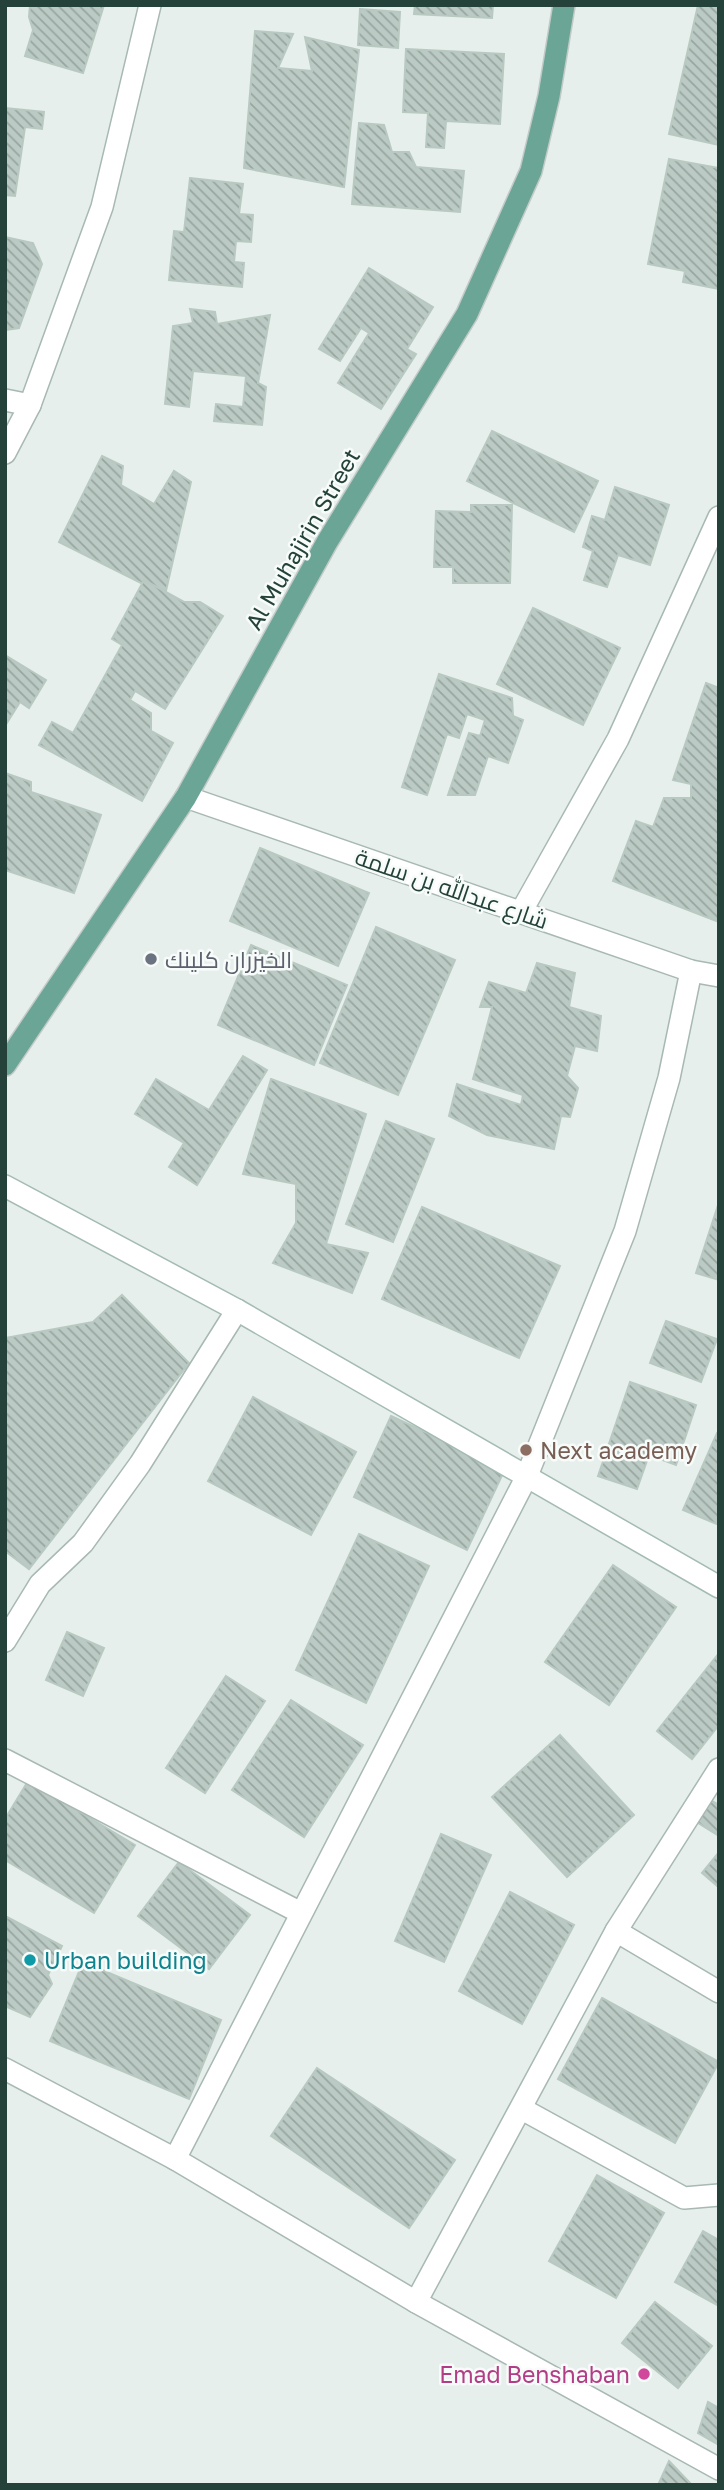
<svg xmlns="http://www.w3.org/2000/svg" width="724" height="2490" font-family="'Golos Text',Cairo,sans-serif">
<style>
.building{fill:url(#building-back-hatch);stroke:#b8c9c2;stroke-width:2}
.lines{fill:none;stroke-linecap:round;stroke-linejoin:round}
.street-casing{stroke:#a8b8b2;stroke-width:24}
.secondary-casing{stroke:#a4bbb3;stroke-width:24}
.primary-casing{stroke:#c2cac8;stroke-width:24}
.street{stroke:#fff;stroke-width:21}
.secondary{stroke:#fff;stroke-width:21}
.primary{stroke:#6aa596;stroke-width:21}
.worship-dot{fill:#6b7280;stroke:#f7fbf9;stroke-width:2.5}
.education-dot{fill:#8d6e63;stroke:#f7fbf9;stroke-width:2.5}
.culture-dot{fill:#0f9aa8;stroke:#f7fbf9;stroke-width:2.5}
.hotel-dot{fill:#d1479c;stroke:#f7fbf9;stroke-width:2.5}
.labels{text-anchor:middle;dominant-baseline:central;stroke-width:5;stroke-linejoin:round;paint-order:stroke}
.street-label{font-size:23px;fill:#24423a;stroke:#f7fbf9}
.worship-label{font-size:23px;fill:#5b616d;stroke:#f7fbf9;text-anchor:start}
.education-label{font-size:23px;fill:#785e54;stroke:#f7fbf9;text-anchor:start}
.culture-label{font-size:23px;fill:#0d838f;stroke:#f7fbf9;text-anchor:start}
.hotel-label{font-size:23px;fill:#b23c85;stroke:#f7fbf9;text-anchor:end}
</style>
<defs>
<pattern id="building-back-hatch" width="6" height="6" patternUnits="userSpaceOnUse" patternTransform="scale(1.75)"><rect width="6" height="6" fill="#bbcac4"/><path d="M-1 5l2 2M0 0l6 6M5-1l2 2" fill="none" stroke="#98a6a0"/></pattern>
</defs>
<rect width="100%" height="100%" fill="#e6efeb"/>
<!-- building -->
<g class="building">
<path d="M 30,5 L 104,5 L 83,73 L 25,56 L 33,30 L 29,17 Z"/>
<path d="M 415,5 L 493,5 L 492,18 L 414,14 Z"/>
<path d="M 698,5 L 719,5 L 719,145 L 669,134 Z"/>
<path d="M 360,9 L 400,12 L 398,48 L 358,45 Z"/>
<path d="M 255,31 L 293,34 L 278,68 L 312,71 L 305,37 L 359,50 L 344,187 L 244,168 Z"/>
<path d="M 406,49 L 504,54 L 500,124 L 446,121 L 444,148 L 426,147 L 428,113 L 403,112 Z"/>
<path d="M 5,108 L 44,112 L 42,129 L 25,127 L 15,196 L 5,195 Z"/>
<path d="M 359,123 L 384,125 L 392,152 L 409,152 L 416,167 L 464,171 L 460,212 L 352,204 Z"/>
<path d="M 669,159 L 719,168 L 719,289 L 683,282 L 685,271 L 648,264 Z"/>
<path d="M 190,178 L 243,184 L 239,214 L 253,215 L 251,242 L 236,241 L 234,262 L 244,263 L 242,287 L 169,280 L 174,231 L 184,232 Z"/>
<path d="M 5,237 L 33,243 L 42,264 L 19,328 L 5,330 Z"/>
<path d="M 369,268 L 433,307 L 407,349 L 416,354 L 381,409 L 338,383 L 369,333 L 361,328 L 340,361 L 319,349 Z"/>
<path d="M 190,309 L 215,312 L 217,324 L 270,315 L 258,383 L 266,387 L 262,425 L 214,421 L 216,404 L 243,407 L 246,376 L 193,371 L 189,407 L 165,404 L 173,326 L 193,323 Z"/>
<path d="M 492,431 L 598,481 L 574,532 L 467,481 Z"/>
<path d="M 102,456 L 123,466 L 121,485 L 154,504 L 174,471 L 191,482 L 165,595 L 59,542 Z"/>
<path d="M 615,487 L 669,505 L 650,565 L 618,555 L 607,587 L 584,580 L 593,551 L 583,547 L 592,516 L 605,520 Z"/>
<path d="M 471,505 L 512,505 L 510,583 L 453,583 L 453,567 L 434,567 L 436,511 L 471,512 Z"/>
<path d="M 144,580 L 184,602 L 200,602 L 223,616 L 165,709 L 135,691 L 130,700 L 151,713 L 151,731 L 173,743 L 142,801 L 39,745 L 52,722 L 73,733 L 122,645 L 112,639 Z"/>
<path d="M 533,608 L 620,648 L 583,725 L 497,684 Z"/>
<path d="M 5,655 L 46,680 L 29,708 L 20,702 L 5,726 Z"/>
<path d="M 439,674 L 512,698 L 513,716 L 523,720 L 508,763 L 488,756 L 475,795 L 448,795 L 469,733 L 480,736 L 485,720 L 467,714 L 459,738 L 447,734 L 427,795 L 402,787 Z"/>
<path d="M 706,683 L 719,688 L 719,922 L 613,881 L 636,821 L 653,827 L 664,798 L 691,798 L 691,784 L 673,780 Z"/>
<path d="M 5,773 L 31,782 L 31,792 L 101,815 L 74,893 L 5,870 Z"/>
<path d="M 260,848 L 369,893 L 338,966 L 230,921 Z"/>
<path d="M 376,927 L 455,960 L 398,1095 L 320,1063 Z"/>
<path d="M 251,945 L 347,985 L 314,1065 L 218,1025 Z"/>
<path d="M 537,963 L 575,973 L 569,1007 L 601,1016 L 597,1051 L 575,1046 L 567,1076 L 578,1088 L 570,1117 L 561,1116 L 554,1149 L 487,1135 L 449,1116 L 457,1084 L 521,1105 L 523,1095 L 473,1079 L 492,1007 L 480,1007 L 489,982 L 526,993 Z"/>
<path d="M 243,1056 L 267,1070 L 197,1185 L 169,1167 L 184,1143 L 135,1114 L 156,1079 L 209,1110 Z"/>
<path d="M 271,1079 L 366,1114 L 326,1244 L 368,1253 L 352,1293 L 273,1263 L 296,1223 L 296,1184 L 243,1174 Z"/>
<path d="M 386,1121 L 434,1139 L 393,1242 L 346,1224 Z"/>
<path d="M 719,1202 L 719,1280 L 696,1273 Z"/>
<path d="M 422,1207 L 560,1266 L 519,1358 L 382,1299 Z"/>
<path d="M 122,1295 L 189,1363 L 29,1569 L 5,1551 L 5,1338 L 93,1322 Z"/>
<path d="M 666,1321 L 717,1339 L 701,1382 L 650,1363 Z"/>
<path d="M 630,1382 L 696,1405 L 676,1465 L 649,1455 L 637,1489 L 598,1476 Z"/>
<path d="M 253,1397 L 356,1452 L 311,1535 L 208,1481 Z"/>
<path d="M 391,1416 L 505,1469 L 467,1550 L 354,1497 Z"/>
<path d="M 717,1433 L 719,1434 L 719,1525 L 683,1510 Z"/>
<path d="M 359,1534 L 429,1566 L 366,1703 L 296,1670 Z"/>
<path d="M 613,1565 L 676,1607 L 609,1705 L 545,1662 Z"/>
<path d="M 67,1632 L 104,1648 L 83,1696 L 46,1680 Z"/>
<path d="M 719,1653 L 719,1725 L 692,1759 L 657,1731 Z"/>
<path d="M 226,1676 L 265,1701 L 205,1793 L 166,1768 Z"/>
<path d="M 291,1700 L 363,1745 L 304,1837 L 232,1790 Z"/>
<path d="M 560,1735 L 634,1815 L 567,1877 L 492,1797 Z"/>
<path d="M 28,1781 L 135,1845 L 94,1913 L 5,1860 L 5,1819 Z"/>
<path d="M 704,1796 L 719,1805 L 719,1836 L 690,1818 Z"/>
<path d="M 441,1834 L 491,1855 L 444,1962 L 395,1941 Z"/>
<path d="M 719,1852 L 719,1884 L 717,1886 L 702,1873 Z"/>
<path d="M 179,1862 L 250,1915 L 209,1969 L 138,1916 Z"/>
<path d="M 510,1892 L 574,1925 L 522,2024 L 459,1991 Z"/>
<path d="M 5,1916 L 62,1946 L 48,1975 L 52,1984 L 30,2017 L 5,2006 Z"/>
<path d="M 83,1962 L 221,2020 L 189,2099 L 50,2041 Z"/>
<path d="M 602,1998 L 719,2062 L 675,2143 L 558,2079 Z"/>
<path d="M 317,2068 L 455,2160 L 409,2228 L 271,2136 Z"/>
<path d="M 597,2175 L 664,2213 L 616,2298 L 549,2261 Z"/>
<path d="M 703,2231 L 719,2240 L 719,2306 L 675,2282 Z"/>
<path d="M 655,2302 L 712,2346 L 678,2388 L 622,2343 Z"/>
<path d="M 708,2402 L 719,2408 L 719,2445 L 698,2433 Z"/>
<path d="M 669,2461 L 692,2485 L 658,2485 Z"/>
</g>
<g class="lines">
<!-- street casing -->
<g class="street-casing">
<g id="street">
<path d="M 5,400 L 30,405"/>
<path d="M 5,453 L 30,405 L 102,207 L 150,5"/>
<path d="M 186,797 L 691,971 L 719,976"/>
<path d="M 521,912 L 618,739 L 719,517"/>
<path d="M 5,1641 L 40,1584 L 83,1543 L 140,1464 L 237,1310"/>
<path d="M 5,1760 L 301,1913"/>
<path d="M 616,1931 L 719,1992"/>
<path d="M 5,2069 L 175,2159 L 416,2302 L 719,2469"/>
<path d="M 522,2109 L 684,2198 L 719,2195"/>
<path d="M 175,2159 L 526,1478 L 625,1231 L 669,1078 L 691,971"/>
<path d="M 416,2302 L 616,1931 L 719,1769"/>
</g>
</g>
<!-- secondary casing -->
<g class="secondary-casing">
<path id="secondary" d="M 5,1186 L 237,1310 L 719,1587"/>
</g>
<!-- primary casing -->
<g class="primary-casing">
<path id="primary" d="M 5,1065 L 186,797 L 327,542 L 467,314 L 531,171 L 549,96 L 564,5"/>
</g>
<!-- street -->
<use href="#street" class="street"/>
<!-- secondary -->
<use href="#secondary" class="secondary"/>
<!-- primary -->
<use href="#primary" class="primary"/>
</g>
<!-- markers -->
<circle class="worship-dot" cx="151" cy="959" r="7"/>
<circle class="education-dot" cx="526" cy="1450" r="7"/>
<circle class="culture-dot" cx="30" cy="1960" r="7"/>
<circle class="hotel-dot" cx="644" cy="2374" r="7"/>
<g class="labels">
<!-- street labels -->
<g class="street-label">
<text transform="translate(302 539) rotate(-60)">Al Muhajirin Street</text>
<text transform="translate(452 888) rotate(19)">شارع عبدالله بن سلمة</text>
</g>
<!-- worship labels -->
<g class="worship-label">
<text x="165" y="959">الخيزران كلينك</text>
</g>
<!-- education labels -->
<g class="education-label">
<text x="540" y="1450">Next academy</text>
</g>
<!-- culture labels -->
<g class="culture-label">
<text x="44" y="1960">Urban building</text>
</g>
<!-- hotel labels -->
<g class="hotel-label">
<text x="630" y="2374">Emad Benshaban</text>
</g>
</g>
<!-- border -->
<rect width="724" height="2490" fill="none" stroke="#24423a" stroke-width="14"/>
</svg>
